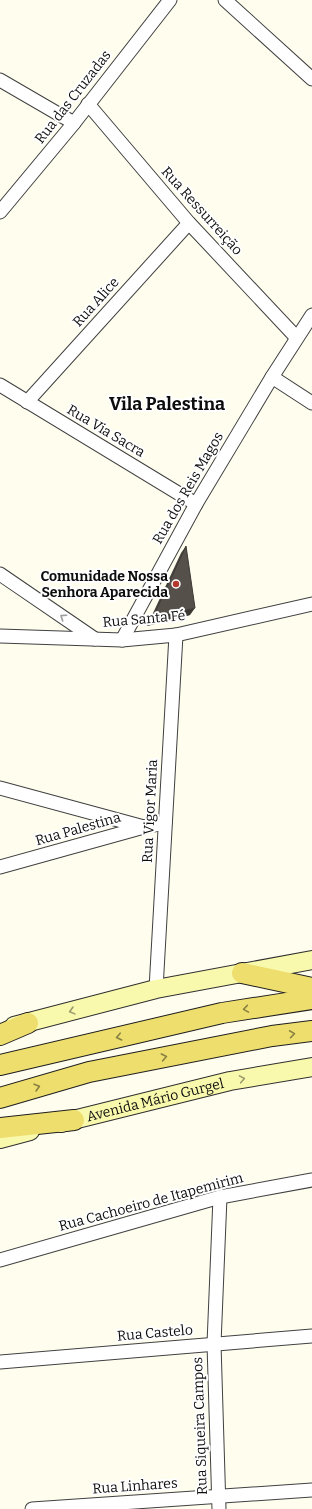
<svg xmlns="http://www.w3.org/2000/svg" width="312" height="1509" font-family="Bitter,serif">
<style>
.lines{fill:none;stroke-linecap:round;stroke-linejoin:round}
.street-casing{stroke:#404040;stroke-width:15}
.secondary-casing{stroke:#2f2f2f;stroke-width:20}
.primary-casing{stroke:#1e1e1e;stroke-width:22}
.street{stroke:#fff;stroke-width:13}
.secondary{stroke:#f9f9ae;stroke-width:18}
.primary{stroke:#eede6e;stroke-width:20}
.wall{fill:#494540}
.shaded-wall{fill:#3c3834}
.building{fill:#55504a;stroke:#3c3834}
.oneway{stroke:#9e9e9e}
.oneway2{stroke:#898042}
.oneway3{stroke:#9b9b6e}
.poi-dot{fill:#b3382f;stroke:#fff;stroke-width:1.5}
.labels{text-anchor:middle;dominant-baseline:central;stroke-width:4;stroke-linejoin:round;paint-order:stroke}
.street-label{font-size:14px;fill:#0d0d0d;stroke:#fff}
.poi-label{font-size:14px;font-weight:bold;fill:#0d0d0d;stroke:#fff;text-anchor:end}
.district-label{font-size:18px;font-weight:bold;fill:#0d0d0d;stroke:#fff}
</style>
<rect width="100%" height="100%" fill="#fefdee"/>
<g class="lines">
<!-- street casing -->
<g class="street-casing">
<g id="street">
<path d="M 225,0 L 312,79"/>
<path d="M 0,80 L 74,123"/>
<path d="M 88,104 L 189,223 L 296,337"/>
<path d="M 0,212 L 74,123 L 170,0"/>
<path d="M 272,377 L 312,403"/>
<path d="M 0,385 L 196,504"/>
<path d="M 27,402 L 189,223"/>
<path d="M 0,574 L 95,639"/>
<path d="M 0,636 L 122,640 L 176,635 L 312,604"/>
<path d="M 122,640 L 196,504 L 272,377 L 312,315"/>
<path d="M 0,788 L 144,827"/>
<path d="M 0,867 L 144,827 L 165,823"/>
<path d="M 156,989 L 176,635"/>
<path d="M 0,1260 L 220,1197 L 312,1180"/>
<path d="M 0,1362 L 312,1336"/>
<path d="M 32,1509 L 312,1490"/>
<path d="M 219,1509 L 214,1344 L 220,1197"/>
</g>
</g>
<!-- secondary casing -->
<g class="secondary-casing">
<g id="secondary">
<path d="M 14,1026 L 156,989 L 312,960"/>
<path id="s1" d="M 61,1123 L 230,1081 L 312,1067"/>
<path d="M 0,1139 L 30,1131"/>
</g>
</g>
<!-- primary casing -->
<g class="primary-casing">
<g id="primary">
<path d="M 242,973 L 312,988"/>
<path d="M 0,1035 L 28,1023"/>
<path d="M 0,1065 L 222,1013 L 312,999"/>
<path d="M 0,1098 L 89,1072 L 272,1036 L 312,1031"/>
<path d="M 0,1128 L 74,1120"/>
</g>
</g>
<!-- street -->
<use href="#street" class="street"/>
<!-- secondary -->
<use href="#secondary" class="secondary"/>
<!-- primary -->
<use href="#primary" class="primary"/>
</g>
<!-- wall -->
<path class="wall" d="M 186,546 L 190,615 L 147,626 L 181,553 Z"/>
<!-- shaded-wall -->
<path class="shaded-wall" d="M 195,608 L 190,615 L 147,626 L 152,619 Z"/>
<!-- building -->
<path class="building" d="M 186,546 L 195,608 L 152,619 Z"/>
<!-- one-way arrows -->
<defs><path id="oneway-chevron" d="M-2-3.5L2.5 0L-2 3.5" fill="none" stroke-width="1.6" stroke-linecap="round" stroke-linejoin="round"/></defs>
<use class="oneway" href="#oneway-chevron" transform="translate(63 617) rotate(-146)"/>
<g class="oneway2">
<use href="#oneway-chevron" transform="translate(246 1009) rotate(171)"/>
<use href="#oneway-chevron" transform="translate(292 1034) rotate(-8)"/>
<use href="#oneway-chevron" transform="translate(119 1037) rotate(167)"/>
<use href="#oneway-chevron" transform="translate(164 1057) rotate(-11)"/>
<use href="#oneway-chevron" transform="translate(37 1087) rotate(-16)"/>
</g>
<g class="oneway3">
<use href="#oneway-chevron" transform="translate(72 1011) rotate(165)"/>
<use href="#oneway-chevron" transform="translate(242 1079) rotate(-10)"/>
</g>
<!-- markers -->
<circle class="poi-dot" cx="176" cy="584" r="4"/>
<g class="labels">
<!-- street labels -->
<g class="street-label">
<text transform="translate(73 97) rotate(-52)">Rua das Cruzadas</text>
<text transform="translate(202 211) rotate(48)">Rua Ressurreição</text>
<text transform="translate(96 302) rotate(-48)">Rua Alice</text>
<text transform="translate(106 431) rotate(31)">Rua Via Sacra</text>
<text transform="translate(188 488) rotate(-60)">Rua dos Reis Magos</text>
<text transform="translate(144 619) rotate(-5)">Rua Santa Fé</text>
<text transform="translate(150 811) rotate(-87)">Rua Vigor Maria</text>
<text transform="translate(78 829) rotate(-16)">Rua Palestina</text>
<text stroke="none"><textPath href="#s1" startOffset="97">Avenida Mário Gurgel</textPath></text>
<text transform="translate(151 1202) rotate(-15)">Rua Cachoeiro de Itapemirim</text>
<text transform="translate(155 1333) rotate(-5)">Rua Castelo</text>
<text transform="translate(200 1426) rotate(-92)">Rua Siqueira Campos</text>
<text transform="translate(135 1486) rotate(-4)">Rua Linhares</text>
</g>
<!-- poi labels -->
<g class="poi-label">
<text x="168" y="576">Comunidade Nossa<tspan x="168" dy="16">Senhora Aparecida</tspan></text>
</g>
<!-- district labels -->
<g class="district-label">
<text x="167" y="404">Vila Palestina</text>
</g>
</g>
</svg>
